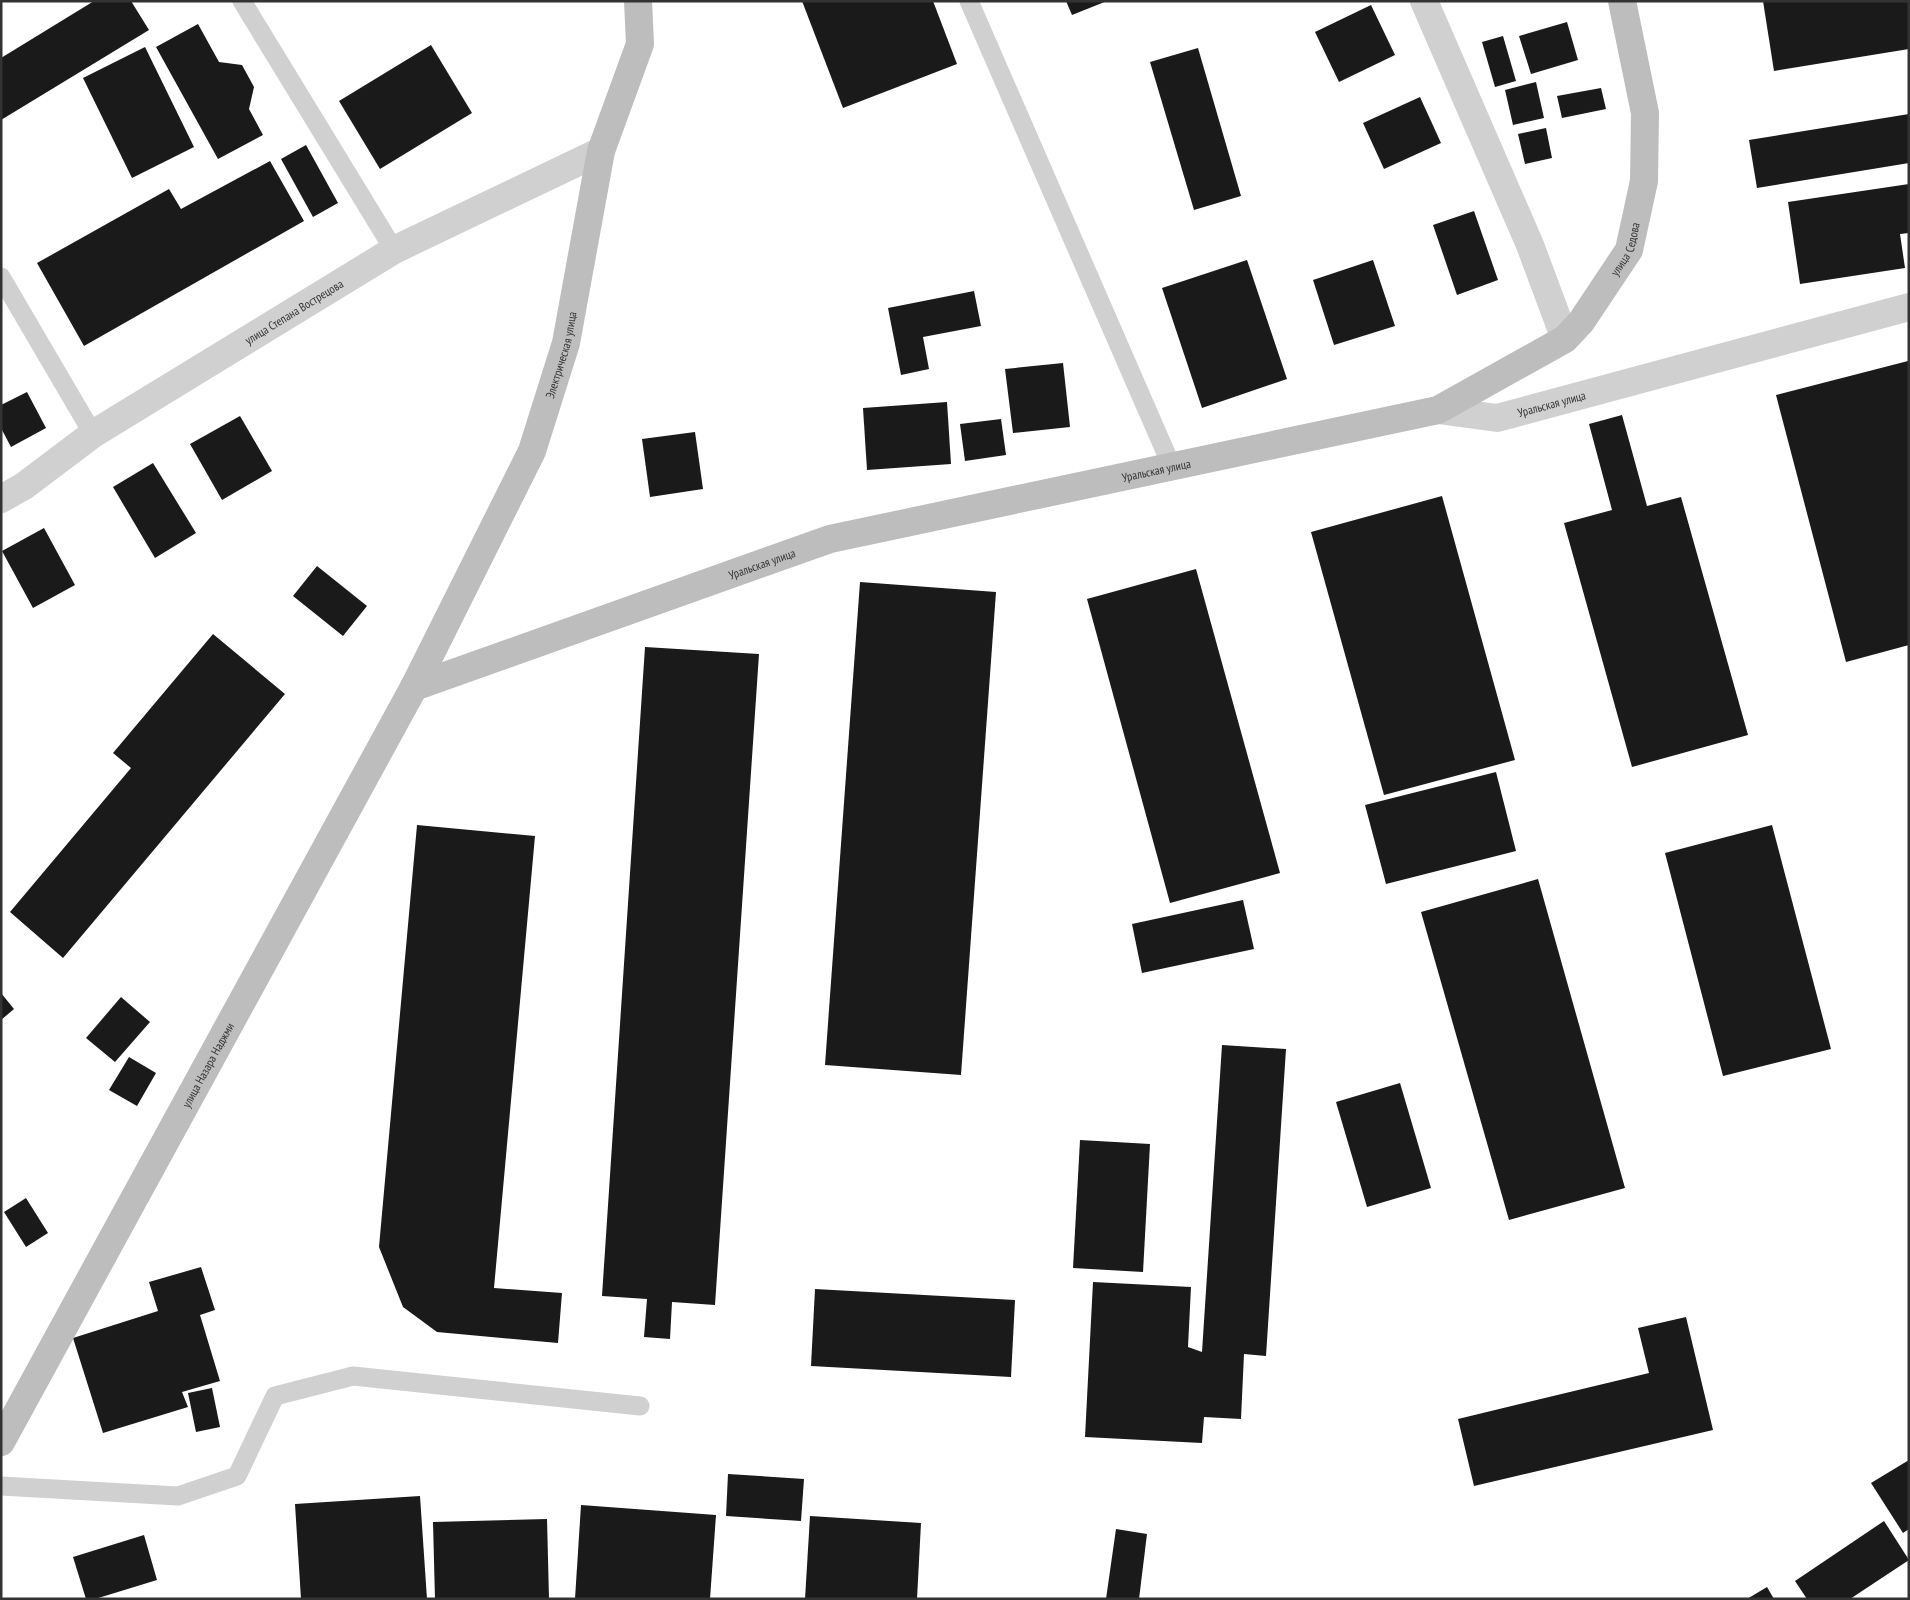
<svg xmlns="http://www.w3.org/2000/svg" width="1910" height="1600" font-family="'PT Sans Narrow',sans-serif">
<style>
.building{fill:#1a1a1a}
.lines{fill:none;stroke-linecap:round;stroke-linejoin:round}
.lane{stroke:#d0d0d0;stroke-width:19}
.street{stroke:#d0d0d0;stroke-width:28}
.secondary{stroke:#bdbdbd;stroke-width:28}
.labels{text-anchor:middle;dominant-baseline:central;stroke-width:5;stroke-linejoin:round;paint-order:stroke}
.street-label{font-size:12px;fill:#333;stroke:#fff}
</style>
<rect width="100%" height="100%" fill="#fff"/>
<!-- building -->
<g class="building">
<path d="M 94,1 L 131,1 L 149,30 L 1,120 L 1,58 Z"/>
<path d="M 802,1 L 933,1 L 957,64 L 843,108 Z"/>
<path d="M 1066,1 L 1107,1 L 1072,15 Z"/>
<path d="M 1763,1 L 1909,1 L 1909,49 L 1774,71 Z"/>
<path d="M 1371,5 L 1395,55 L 1339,82 L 1315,32 Z"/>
<path d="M 1567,22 L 1578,60 L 1531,74 L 1519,36 Z"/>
<path d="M 198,24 L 219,62 L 242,65 L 254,87 L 249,109 L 263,135 L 218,159 L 156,47 Z"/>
<path d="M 1503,36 L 1516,81 L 1495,87 L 1482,42 Z"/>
<path d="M 431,45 L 472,113 L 380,169 L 339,101 Z"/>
<path d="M 145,47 L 194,147 L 132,178 L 83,78 Z"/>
<path d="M 1198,48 L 1241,196 L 1194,210 L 1150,62 Z"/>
<path d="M 1536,82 L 1544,118 L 1513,125 L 1505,90 Z"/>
<path d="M 1601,88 L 1606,109 L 1562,118 L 1557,96 Z"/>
<path d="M 1420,97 L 1441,143 L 1384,169 L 1363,123 Z"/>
<path d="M 1909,114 L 1909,163 L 1757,188 L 1749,140 Z"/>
<path d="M 1546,128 L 1552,158 L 1525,164 L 1518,134 Z"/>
<path d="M 306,145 L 338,203 L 313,217 L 281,159 Z"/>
<path d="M 270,161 L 304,221 L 84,346 L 37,263 L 169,189 L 181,209 Z"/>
<path d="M 1909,184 L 1909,233 L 1900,234 L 1905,268 L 1800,284 L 1788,202 Z"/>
<path d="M 1474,211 L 1498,280 L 1457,295 L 1433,225 Z"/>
<path d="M 1247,260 L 1287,379 L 1202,408 L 1162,288 Z"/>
<path d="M 1373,260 L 1395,326 L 1334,345 L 1313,280 Z"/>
<path d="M 974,291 L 981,326 L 923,337 L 929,369 L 901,375 L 888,308 Z"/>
<path d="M 1908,361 L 1909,645 L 1846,662 L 1776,395 Z"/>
<path d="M 1063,363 L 1070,427 L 1013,433 L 1005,369 Z"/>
<path d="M 27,392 L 46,428 L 11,447 L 1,428 L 1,405 Z"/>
<path d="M 947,402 L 951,464 L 867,470 L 863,408 Z"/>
<path d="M 1622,415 L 1647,506 L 1681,497 L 1748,735 L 1632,767 L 1564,523 L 1612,510 L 1589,424 Z"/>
<path d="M 240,416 L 272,471 L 222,500 L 190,444 Z"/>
<path d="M 1001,419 L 1006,455 L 965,461 L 960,424 Z"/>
<path d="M 695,432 L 703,489 L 650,497 L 642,439 Z"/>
<path d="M 153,463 L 196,533 L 155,558 L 113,487 Z"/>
<path d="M 1442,496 L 1515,760 L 1384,795 L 1311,532 Z"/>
<path d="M 44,528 L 75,585 L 33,608 L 2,551 Z"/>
<path d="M 317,566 L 367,606 L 343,636 L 293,596 Z"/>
<path d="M 1196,569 L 1280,873 L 1170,903 L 1087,599 Z"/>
<path d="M 860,582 L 996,592 L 961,1075 L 825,1065 Z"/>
<path d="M 213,634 L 285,694 L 63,958 L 10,912 L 131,768 L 113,753 Z"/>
<path d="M 645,647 L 759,654 L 715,1305 L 672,1302 L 670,1339 L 644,1337 L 647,1299 L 602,1296 Z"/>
<path d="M 1496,772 L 1516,851 L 1386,884 L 1365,805 Z"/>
<path d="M 417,825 L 535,836 L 494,1288 L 562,1293 L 558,1343 L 437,1332 L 403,1307 L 379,1247 Z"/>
<path d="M 1772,825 L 1831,1049 L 1723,1076 L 1665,853 Z"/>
<path d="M 1538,879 L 1625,1188 L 1509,1220 L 1421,912 Z"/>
<path d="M 1243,900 L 1254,949 L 1142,973 L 1132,924 Z"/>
<path d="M 1,993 L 14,1009 L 1,1020 Z"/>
<path d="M 121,997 L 150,1022 L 115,1062 L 86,1038 Z"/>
<path d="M 1222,1045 L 1286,1049 L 1266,1356 L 1244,1354 L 1241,1419 L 1204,1417 L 1202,1443 L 1085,1437 L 1093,1282 L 1191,1287 L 1188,1347 L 1202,1352 Z"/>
<path d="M 129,1057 L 156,1073 L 137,1106 L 109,1090 Z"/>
<path d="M 1400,1083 L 1431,1188 L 1367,1207 L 1336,1102 Z"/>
<path d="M 1080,1140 L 1150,1144 L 1143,1272 L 1073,1268 Z"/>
<path d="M 26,1198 L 48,1233 L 26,1247 L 4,1212 Z"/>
<path d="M 201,1267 L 215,1310 L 200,1315 L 220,1381 L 182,1392 L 188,1407 L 103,1433 L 73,1338 L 158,1311 L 149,1282 Z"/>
<path d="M 815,1289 L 1015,1300 L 1011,1377 L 811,1366 Z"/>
<path d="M 1686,1317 L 1713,1430 L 1474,1486 L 1458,1419 L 1649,1373 L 1638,1328 Z"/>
<path d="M 212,1388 L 220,1427 L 196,1432 L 188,1393 Z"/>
<path d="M 1909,1460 L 1909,1529 L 1903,1533 L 1871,1483 Z"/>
<path d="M 728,1474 L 804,1479 L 801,1521 L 726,1516 Z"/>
<path d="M 420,1496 L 427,1599 L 301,1599 L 295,1504 Z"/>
<path d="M 581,1505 L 716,1515 L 710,1599 L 575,1599 Z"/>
<path d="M 810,1516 L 921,1523 L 917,1599 L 805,1599 Z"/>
<path d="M 547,1519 L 549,1599 L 435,1599 L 433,1522 Z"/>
<path d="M 1884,1521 L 1909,1560 L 1850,1599 L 1807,1599 L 1795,1581 Z"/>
<path d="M 1116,1529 L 1147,1534 L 1139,1599 L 1106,1599 Z"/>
<path d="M 144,1535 L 157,1580 L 95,1599 L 86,1599 L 73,1557 Z"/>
<path d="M 1767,1587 L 1774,1599 L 1747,1599 Z"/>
</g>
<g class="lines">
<!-- lane -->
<g class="lane">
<path d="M 242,1 L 394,250"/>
<path d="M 969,1 L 1172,467"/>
<path d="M 1,277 L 93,434"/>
<path d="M 1,1486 L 178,1496 L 237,1476 L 275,1396 L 353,1376 L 640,1406"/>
</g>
<!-- street -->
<g class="street">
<path d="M 1424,1 L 1530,245 L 1565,339"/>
<path id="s1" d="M 1438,410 L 1497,418 L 1909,307"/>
<path id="s2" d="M 1,499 L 24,486 L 93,434 L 394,250 L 601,151"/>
</g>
<!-- secondary -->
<g class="secondary">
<path id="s3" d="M 414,687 L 830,539 L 1438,410 L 1565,339 L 1581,322 L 1629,250 L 1644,181 L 1645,113 L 1622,1"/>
<path id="s4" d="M 1,1442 L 414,687 L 532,451 L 566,343 L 601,151 L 640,44 L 638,1"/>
</g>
</g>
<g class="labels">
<!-- street labels -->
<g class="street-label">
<text stroke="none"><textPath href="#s3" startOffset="1318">улица Седова</textPath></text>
<text stroke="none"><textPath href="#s2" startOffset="348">улица Степана Вострецова</textPath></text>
<text stroke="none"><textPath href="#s4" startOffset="1225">Электрическая улица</textPath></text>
<text stroke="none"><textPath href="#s1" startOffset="116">Уральская улица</textPath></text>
<text stroke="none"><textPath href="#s3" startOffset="775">Уральская улица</textPath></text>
<text stroke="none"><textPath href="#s3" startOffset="369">Уральская улица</textPath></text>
<text stroke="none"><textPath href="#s4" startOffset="430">улица Назара Наджми</textPath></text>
</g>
</g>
<!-- border -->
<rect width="1910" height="1600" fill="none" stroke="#333333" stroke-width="5"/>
</svg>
